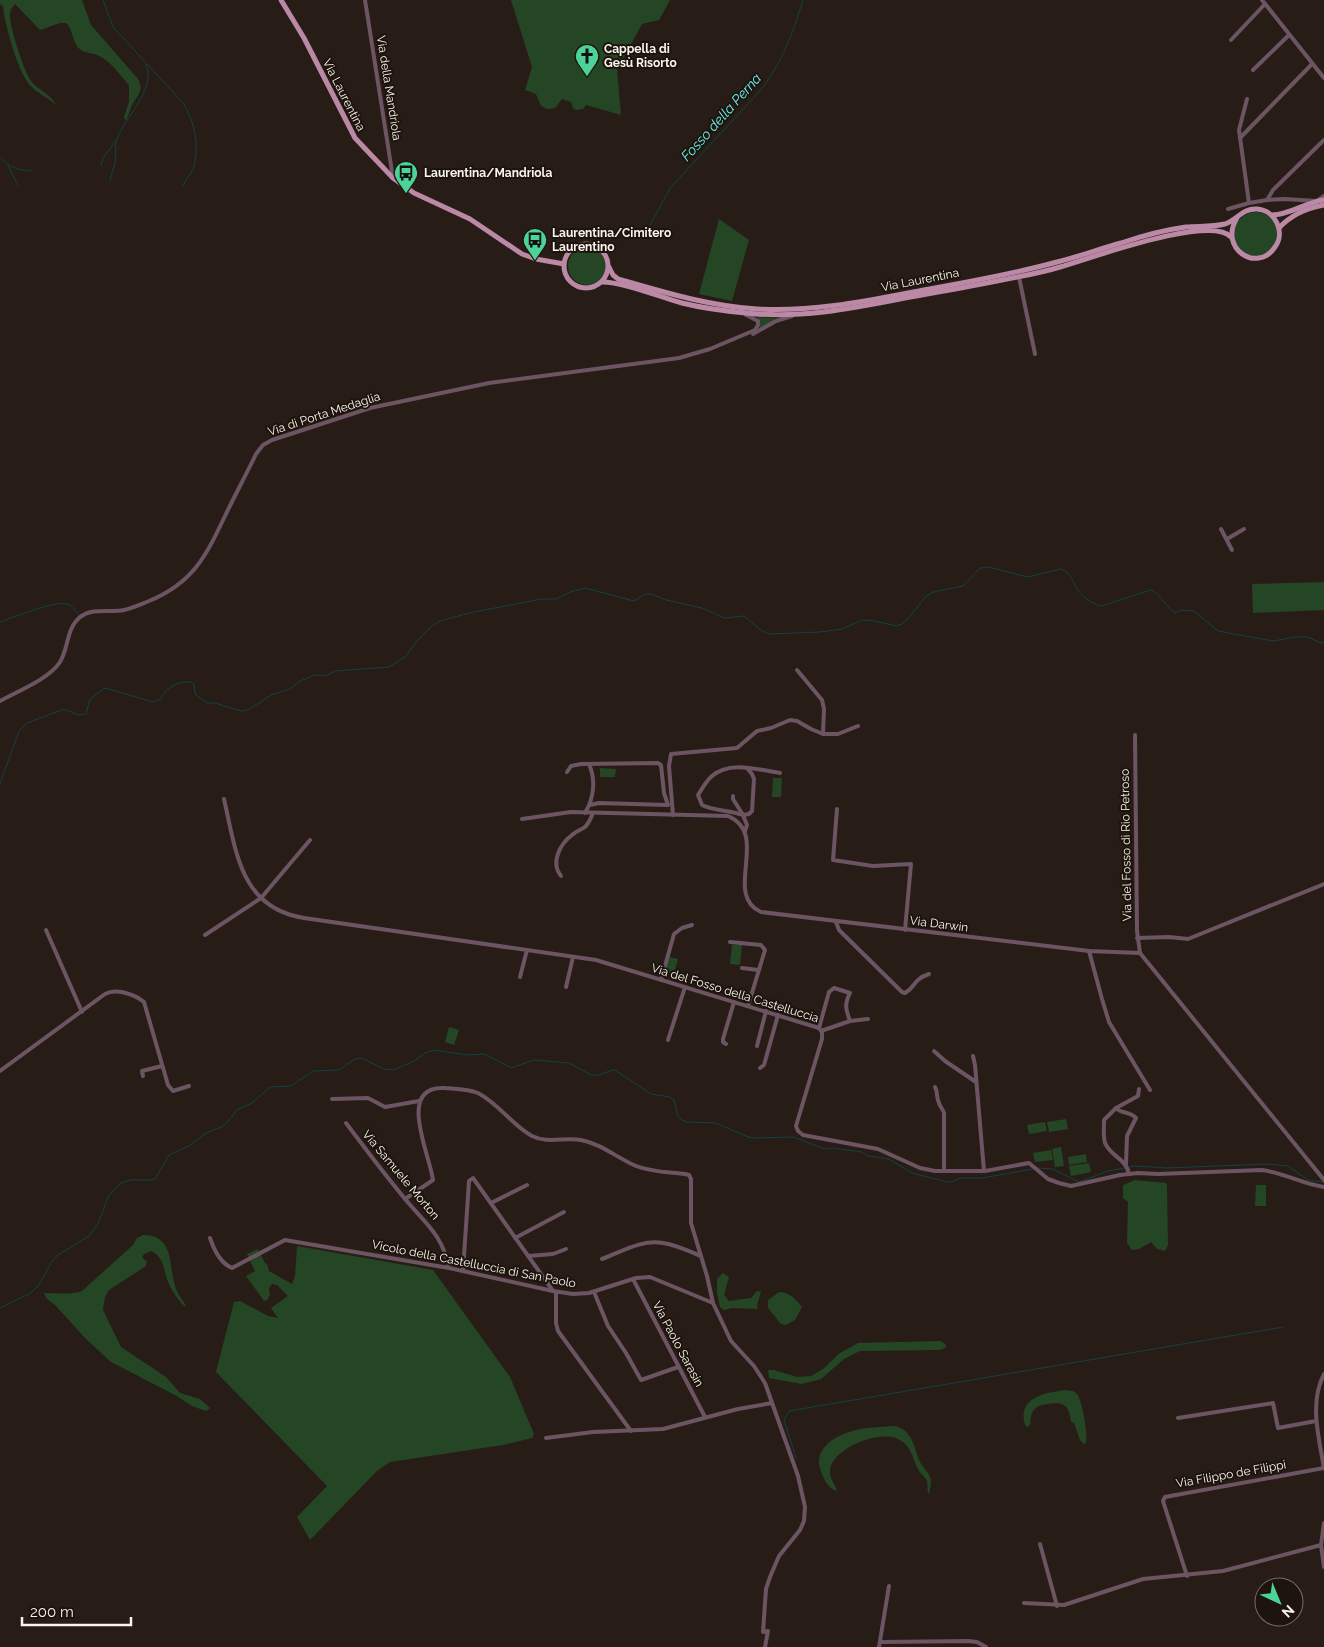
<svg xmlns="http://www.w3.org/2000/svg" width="1324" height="1647" font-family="Raleway,sans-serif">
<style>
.green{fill:#244625}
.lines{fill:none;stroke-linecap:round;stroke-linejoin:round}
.stream{stroke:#114343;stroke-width:1}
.minor{stroke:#6d5462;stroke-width:4}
.major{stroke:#bb88a6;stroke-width:5}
.labels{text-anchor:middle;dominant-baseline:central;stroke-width:4;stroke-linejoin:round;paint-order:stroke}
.poi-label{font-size:12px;font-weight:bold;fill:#faf3ee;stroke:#1d140d;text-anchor:start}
.street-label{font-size:12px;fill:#faf3ee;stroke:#1d140d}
.water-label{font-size:14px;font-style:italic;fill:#69eeee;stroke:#1d140d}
</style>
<rect width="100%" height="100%" fill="#271d16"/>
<!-- green -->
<g class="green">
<path d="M 0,0 L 82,0 L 91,25 L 138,79 C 144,90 138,95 132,105 C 130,110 128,116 126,121 L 124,117 L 129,102 L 129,85 C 119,74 110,60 97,55 C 92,53 85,53 81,50 C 72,44 74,30 66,23 L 60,23 L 40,30 L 15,4 C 12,7 10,10 10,14 C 9,26 24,71 31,81 C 39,91 51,94 56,105 C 48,97 36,93 29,84 C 17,69 5,25 3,6 L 0,4 Z"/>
<path d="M 511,0 L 670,0 L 659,20 L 642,24 L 617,70 L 621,115 L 586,105 L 583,109 L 576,110 L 573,108 L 571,102 L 562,99 L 555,108 L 547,109 L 541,106 L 536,94 L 525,90 L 532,67 Z"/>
<circle cx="1256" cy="234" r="22"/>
<path d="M 719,219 L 749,240 L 732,301 L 699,294 Z"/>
<circle cx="587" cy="266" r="19"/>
<path d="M 758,317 L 775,318 L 775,319 L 760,329 Z"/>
<path d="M 1324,582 L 1324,610 L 1253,613 L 1252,584 Z"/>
<path d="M 600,768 L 616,769 L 615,777 L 600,777 Z"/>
<path d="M 773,778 L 782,778 L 781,797 L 772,797 Z"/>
<path d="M 732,945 L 742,945 L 740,965 L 730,964 Z"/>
<path d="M 669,957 L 678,959 L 673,977 L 664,975 Z"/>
<path d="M 449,1027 L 459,1030 L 454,1045 L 445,1042 Z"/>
<path d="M 1066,1119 L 1068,1129 L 1049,1132 L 1047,1122 Z"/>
<path d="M 1045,1122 L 1047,1131 L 1029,1134 L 1027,1125 Z"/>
<path d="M 1061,1147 L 1064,1166 L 1055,1167 L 1052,1149 Z"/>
<path d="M 1051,1150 L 1053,1160 L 1035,1162 L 1033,1153 Z"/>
<path d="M 1086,1154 L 1087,1162 L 1069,1165 L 1068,1157 Z"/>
<path d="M 1089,1163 L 1091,1172 L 1071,1176 L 1069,1166 Z"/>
<path d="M 1135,1180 L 1166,1183 L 1167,1185 L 1168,1245 L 1165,1251 L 1157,1249 L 1151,1242 L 1139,1249 L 1132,1250 L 1127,1243 L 1128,1202 L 1123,1198 L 1123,1185 Z"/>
<path d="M 1256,1185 L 1266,1185 L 1266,1206 L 1255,1206 Z"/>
<path d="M 143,1235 C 176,1235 168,1268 176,1289 C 178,1295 183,1300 186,1306 L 184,1306 C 179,1300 173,1293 170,1286 C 163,1273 166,1258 151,1251 L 144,1254 L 142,1257 L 147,1262 L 146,1266 L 109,1290 L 105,1297 L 103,1310 L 121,1347 L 166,1377 L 180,1393 L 200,1399 L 210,1408 L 206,1411 L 192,1406 L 175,1395 L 111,1362 L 86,1339 L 55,1305 L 46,1298 L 44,1293 C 57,1293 70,1295 82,1291 L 133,1245 L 137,1238 Z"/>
<path d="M 297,1246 L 433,1270 L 510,1377 L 534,1434 L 532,1438 L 503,1445 L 390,1462 L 377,1471 L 310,1540 L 297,1517 L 327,1486 L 216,1372 L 234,1302 L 240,1301 L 268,1316 L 278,1318 L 271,1308 L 288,1296 L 277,1285 L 272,1284 L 269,1288 L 270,1295 L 267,1300 L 264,1301 L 246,1276 L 255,1271 L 247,1254 L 258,1249 L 265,1263 L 267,1264 L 269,1271 L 292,1284 L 295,1276 Z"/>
<path d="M 723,1273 L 729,1277 L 724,1295 L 729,1301 L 751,1298 L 757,1291 L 761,1292 L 757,1305 L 758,1309 L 732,1308 L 724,1310 L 720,1307 L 717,1293 L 717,1279 Z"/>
<path d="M 779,1292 C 790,1292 795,1299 802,1307 L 795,1320 L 786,1325 L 781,1324 L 768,1308 L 768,1300 Z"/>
<path d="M 941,1341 L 946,1345 L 945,1348 L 939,1350 L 860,1351 L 844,1359 L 821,1379 L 802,1384 L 769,1378 L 768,1370 L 774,1370 L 797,1377 L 811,1376 L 823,1369 L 840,1353 L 858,1343 Z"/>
<path d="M 1065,1390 C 1070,1391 1074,1390 1077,1394 C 1082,1400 1088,1434 1086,1443 L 1084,1444 L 1080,1440 L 1074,1423 L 1071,1422 C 1069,1406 1065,1401 1048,1404 C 1043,1405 1038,1405 1034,1410 C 1030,1414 1031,1420 1030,1425 L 1027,1427 L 1025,1425 C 1017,1397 1045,1393 1065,1390 Z"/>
<path d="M 894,1426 C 913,1429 914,1449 921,1464 C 924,1468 928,1472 930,1477 C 932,1483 930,1488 929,1494 L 928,1493 C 927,1489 928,1485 927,1481 C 925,1476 920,1474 918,1469 C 912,1458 912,1447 900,1440 C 882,1428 832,1448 830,1470 C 829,1478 835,1484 837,1491 C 828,1488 824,1480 821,1471 C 812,1448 836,1435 856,1430 C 868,1427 882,1427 894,1426 Z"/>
</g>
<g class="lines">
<!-- stream -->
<g class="stream">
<path d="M 103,0 L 113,27 L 183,103 C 195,122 200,147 193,169 C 191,174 186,178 183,186"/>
<path d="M 0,157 C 9,167 17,170 31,171"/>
<path d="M 8,166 L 18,185"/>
<path d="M 101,166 L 103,158 L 117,139"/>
<path d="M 110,181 C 111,174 114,169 115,162 C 117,155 114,146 117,139 C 125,116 157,89 146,64"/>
<path d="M 639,238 L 647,231 L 670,188 L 760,91 C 783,61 792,35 803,0"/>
<path d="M 0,622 C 14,617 54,601 66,604 C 72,605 75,610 78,614"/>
<path d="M 0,784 L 19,731 L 27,723 L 64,709 L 79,715 L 86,714 L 90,699 L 105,688 L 153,702 L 161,699 C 162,696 163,694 165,692 C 171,685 187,678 194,684 L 195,694 L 207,703 L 215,703 L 241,711 L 248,710 L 271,695 L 290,689 L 300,681 L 315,675 L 325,676 L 335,671 L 389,667 L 405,657 L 417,641 L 431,627 L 440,621 L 469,613 L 541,599 L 556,599 L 570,592 L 585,588 L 634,601 L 646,594 L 651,594 L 666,600 L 702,608 L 724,618 L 744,616 L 762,631 L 769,634 L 820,632 L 842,629 L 862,620 L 875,621 L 896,626 L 902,624 L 909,618 L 926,596 L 934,592 L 963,586 L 980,568 L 989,567 L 1027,577 L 1061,569 C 1071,573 1071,579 1076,587 C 1081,596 1092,604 1101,606 L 1151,590 C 1161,594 1166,607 1175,613 L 1181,610 L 1194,611 L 1218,631 L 1273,641 L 1296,637 L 1308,637 L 1321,643 L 1324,642"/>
<path d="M 1128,1167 L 1135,1166 L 1167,1168 L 1267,1164 L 1288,1166 L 1308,1180 L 1324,1182"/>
<path d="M 1037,1168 L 1053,1169 L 1079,1182 L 1108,1171 L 1124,1168"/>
<path d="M 0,1308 L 31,1293 L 39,1285 L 52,1261 L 58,1255 L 89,1236 L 98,1224 L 109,1195 L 121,1183 L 131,1180 L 150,1180 L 155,1179 L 169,1155 L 189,1146 L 206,1133 L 224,1126 L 238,1109 L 252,1103 L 270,1087 L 291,1086 L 313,1071 L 339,1070 L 355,1059 L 361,1058 L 384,1069 L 394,1070 L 414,1061 L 425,1053 L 434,1050 L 468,1055 L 485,1054 L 511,1068 L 534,1060 L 569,1063 L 591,1075 L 598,1075 L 613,1070 L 616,1071 L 651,1094 L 670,1097 L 674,1100 L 678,1117 L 682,1120 L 687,1122 L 716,1123 L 748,1137 L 754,1138 L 793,1137 L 825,1149 L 832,1148 L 862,1152 L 868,1156 L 889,1159 L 912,1173 L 947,1182 L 952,1182 L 961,1178 L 982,1178 L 1033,1169"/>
<path d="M 796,1458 L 784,1420 L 789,1411 L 1283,1327"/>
</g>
<!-- minor -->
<g class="minor">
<path d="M 365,0 L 393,178"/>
<path d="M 1262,0 L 1324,78"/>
<path d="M 1231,40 L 1265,4"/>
<path d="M 1253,70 L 1289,35"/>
<path d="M 1247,99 L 1239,130 L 1249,203"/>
<path d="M 1240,138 L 1312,64"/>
<path d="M 1267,200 L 1273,190 L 1324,140"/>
<path d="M 1228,209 L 1249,203 L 1267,200 L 1284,199 L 1317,201 L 1324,196"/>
<path d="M 1019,277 L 1035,354"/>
<path d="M 753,334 L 776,321 L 792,316"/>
<path d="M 1221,529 L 1232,550"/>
<path d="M 1227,539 L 1244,529"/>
<path d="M 797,670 L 822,700 L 824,709 L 823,734"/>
<path d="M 0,701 C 18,691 49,679 60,662 C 69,647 66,629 80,617 C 94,607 109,613 124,610 C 133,608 141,604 149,601 C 193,583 206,556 225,516 C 235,495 246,475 256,454 L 263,445 L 272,440 L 370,408 L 489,383 L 679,358 L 710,349 L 755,330 L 758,325 L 758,321 L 746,315"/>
<path d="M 1135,735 L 1137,931 L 1140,953 L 1324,1180"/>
<path d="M 567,772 L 571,766 L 581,764 L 658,763 L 661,765 L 664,793 L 668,805 L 599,803 L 590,805"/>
<path d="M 733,796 L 733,799 L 743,815 L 749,814 L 752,811 L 754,779 L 752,774 L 747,768"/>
<path d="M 224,799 C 236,851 240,908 304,918 L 596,960 L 819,1028 L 822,1032 L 822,1039 L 796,1126 L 798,1131 L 803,1135 L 878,1149 L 920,1168 L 935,1171 L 985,1171 L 1029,1163 L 1048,1179 L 1059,1183 L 1071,1186 L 1120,1175 L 1138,1173 L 1158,1174 L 1262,1170 C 1285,1173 1302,1184 1324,1187"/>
<path d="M 837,809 L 833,860 L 873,866 L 911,864 L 905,930"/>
<path d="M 585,813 C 594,798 596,780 589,764"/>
<path d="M 673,815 L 669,766 L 671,754 L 737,748 L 757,731 L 771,728 L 790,720 L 797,721 L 811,729 L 823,734 L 838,734 L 858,726"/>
<path d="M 522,819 L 571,812 L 728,816 C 771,834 722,895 761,912 L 1089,951 L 1140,953"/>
<path d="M 745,831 L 747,825 L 743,815 C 730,810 714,811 702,805 L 698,795 C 702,789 706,781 712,776 C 730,760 759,770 780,773"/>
<path d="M 561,876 C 550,863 560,844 572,835 C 576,831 581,830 585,827 C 589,823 591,818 593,813"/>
<path d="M 836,922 L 839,930 L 902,992 L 905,993 C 917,986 912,980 929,974"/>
<path d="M 46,930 L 82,1012"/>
<path d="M 205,935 L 261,898 L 310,840"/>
<path d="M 1137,938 L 1169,937 L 1188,939 L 1324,884"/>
<path d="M 730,942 L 761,945 L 765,950 L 748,1006"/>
<path d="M 1089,951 L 1102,999 L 1109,1022 L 1150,1090"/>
<path d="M 742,968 L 758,970"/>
<path d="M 520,977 L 527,950"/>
<path d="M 661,980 L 674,934 L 682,928 L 692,925"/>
<path d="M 566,987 L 573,957"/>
<path d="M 819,1028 L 829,992 L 834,988 L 850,993 C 844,1004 846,1010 850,1021"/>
<path d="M 821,1031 L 850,1021 L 868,1019"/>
<path d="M 668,1040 L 685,987"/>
<path d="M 726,1044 L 723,1042 L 723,1039 L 734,1002"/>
<path d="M 757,1046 L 766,1011"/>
<path d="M 934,1051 L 945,1061 L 976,1082"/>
<path d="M 973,1056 L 975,1065 L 984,1171"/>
<path d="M 760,1068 L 764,1065 L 778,1015"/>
<path d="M 0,1071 L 105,994 C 116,988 134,994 144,1002 L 168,1085 L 173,1091 L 189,1086"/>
<path d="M 143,1076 L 142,1071 L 162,1066"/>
<path d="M 935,1087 C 938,1092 936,1097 939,1103 C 940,1107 943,1109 944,1113 L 944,1171"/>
<path d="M 332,1099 L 368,1098 L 385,1107 L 419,1101"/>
<path d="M 1116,1108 C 1121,1114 1130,1111 1136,1118 L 1127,1136 L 1126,1164"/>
<path d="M 346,1123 C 364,1147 382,1171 401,1194 C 422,1221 442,1232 449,1268"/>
<path d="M 1129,1174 C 1126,1158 1111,1157 1105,1143 C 1103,1137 1104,1127 1104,1120 L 1116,1108 L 1138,1096 L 1139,1089"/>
<path d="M 405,1199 L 433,1180 C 430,1155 396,1086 444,1088 C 455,1089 468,1089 478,1093 C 499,1104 512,1125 532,1136 C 548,1144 564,1137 581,1140 C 602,1144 617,1158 636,1166 C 651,1172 668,1172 685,1174 L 689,1175 L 691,1179 L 691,1223 L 707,1276 L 713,1303 L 731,1341 L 754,1366 L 765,1383 L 798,1476 L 805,1507 L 804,1521 L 800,1530 L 779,1556 L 770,1577 L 766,1589 L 763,1632 L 768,1631 L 765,1647"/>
<path d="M 491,1203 L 527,1185"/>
<path d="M 210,1238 C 214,1250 220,1263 232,1268 L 285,1240 L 449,1268 L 553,1291 L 573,1294 L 589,1293 L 636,1278 L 650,1277 L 713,1303"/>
<path d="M 515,1238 L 564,1212"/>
<path d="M 528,1256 L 553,1254 L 566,1249"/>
<path d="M 602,1259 C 621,1252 642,1239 663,1243 C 676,1245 689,1251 701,1256"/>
<path d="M 463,1271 L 469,1181 L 473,1178 L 553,1291"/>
<path d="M 633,1279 L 705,1417"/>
<path d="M 556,1292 L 556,1323 L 558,1331 L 631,1431"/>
<path d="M 594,1292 L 608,1326 L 626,1353 L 641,1380 L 678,1367"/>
<path d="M 1324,1374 C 1309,1403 1319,1438 1324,1468"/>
<path d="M 1178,1418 L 1273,1403 L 1278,1428 L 1316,1421"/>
<path d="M 546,1438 L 593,1432 L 663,1429 L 738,1409 L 772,1403"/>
<path d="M 1324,1523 L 1321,1545 L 1324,1567"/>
<path d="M 1040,1544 L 1057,1606"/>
<path d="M 1187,1576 L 1163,1501 L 1165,1497 L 1324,1468"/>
<path d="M 1024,1603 L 1064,1605 L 1143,1579 L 1223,1571 L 1321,1545"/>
<path d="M 881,1642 L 968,1641 L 977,1642 L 986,1647"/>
<path d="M 879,1647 L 889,1586"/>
</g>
<!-- major -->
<g class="major">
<path d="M 281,0 L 304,38 L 355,138 L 393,178 L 414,193 L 470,219 L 522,254 L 536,259 L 564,264"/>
<path d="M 1272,215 C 1290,215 1306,202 1324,200"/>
<path d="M 1279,228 C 1291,215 1307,208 1324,205"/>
<circle cx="586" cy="266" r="22"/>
<path d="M 609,267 L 613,275 L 618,279 C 663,292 709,306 757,309 C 810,312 861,302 913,292 C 961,283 1010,275 1057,262 C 1078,257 1099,249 1121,243 C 1142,236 1164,230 1186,227 C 1199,226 1213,227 1225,224 C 1237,220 1243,208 1257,209 C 1275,210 1286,232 1275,247 C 1257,274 1218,248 1237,218"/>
<path d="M 602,282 C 623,282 660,297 682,303 C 702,308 725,311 746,313 C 798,319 849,309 900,299 C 937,292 974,286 1012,278 C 1028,275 1044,272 1060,267 C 1089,259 1210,214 1231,237"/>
</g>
</g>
<!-- icons -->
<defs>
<g id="church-pin" transform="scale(1.25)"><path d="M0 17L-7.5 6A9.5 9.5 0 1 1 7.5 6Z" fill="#4dd39a" stroke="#1d140d"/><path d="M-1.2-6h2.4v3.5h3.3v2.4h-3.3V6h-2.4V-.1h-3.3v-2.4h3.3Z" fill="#111"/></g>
<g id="bus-pin" transform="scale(1.25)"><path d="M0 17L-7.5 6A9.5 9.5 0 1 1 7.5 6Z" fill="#4dd39a" stroke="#1d140d"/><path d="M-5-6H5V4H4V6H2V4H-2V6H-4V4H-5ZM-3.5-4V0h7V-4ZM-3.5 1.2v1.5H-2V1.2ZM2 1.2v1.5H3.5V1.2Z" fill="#111"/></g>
</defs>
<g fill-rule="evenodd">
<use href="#church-pin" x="587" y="56"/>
<use href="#bus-pin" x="406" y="173"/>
<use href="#bus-pin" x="535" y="240"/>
</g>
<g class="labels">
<!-- poi labels -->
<g class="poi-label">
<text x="604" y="49">Cappella di<tspan x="604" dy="14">Gesù Risorto</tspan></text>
<text x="424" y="173">Laurentina/Mandriola</text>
<text x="552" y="233">Laurentina/Cimitero<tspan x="552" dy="14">Laurentino</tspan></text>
</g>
<!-- street labels -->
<g class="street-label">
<text transform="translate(389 88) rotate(81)">Via della Mandriola</text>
<text transform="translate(344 95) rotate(63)">Via Laurentina</text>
<text transform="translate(920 280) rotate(-11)">Via Laurentina</text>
<text transform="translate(324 414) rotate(-18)">Via di Porta Medaglia</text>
<text transform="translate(1126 845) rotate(-91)">Via del Fosso di Rio Petroso</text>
<text transform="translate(939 924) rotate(7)">Via Darwin</text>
<text transform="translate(735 993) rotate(17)">Via del Fosso della Castelluccia</text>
<text transform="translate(401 1175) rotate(50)">Via Samuele Morton</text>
<text transform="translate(474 1264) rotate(11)">Vicolo della Castelluccia di San Paolo</text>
<text transform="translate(678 1344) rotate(62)">Via Paolo Sarasin</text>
<text transform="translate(1231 1474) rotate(-10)">Via Filippo de Filippi</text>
</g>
<!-- water labels -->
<g class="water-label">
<text transform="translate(721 117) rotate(-48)">Fosso della Perna</text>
</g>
</g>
<!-- north arrow -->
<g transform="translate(1279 1602) rotate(136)"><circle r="24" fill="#1d140d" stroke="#756d67"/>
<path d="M0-4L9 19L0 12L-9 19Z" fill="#4dd39a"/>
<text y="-8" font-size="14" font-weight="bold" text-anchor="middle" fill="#faf3ee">N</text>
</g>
<!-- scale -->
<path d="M22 1617v8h109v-8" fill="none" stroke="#faf3ee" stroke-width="2.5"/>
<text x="30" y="1617" font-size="15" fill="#faf3ee" stroke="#1d140d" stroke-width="4" paint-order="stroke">200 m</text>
</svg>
